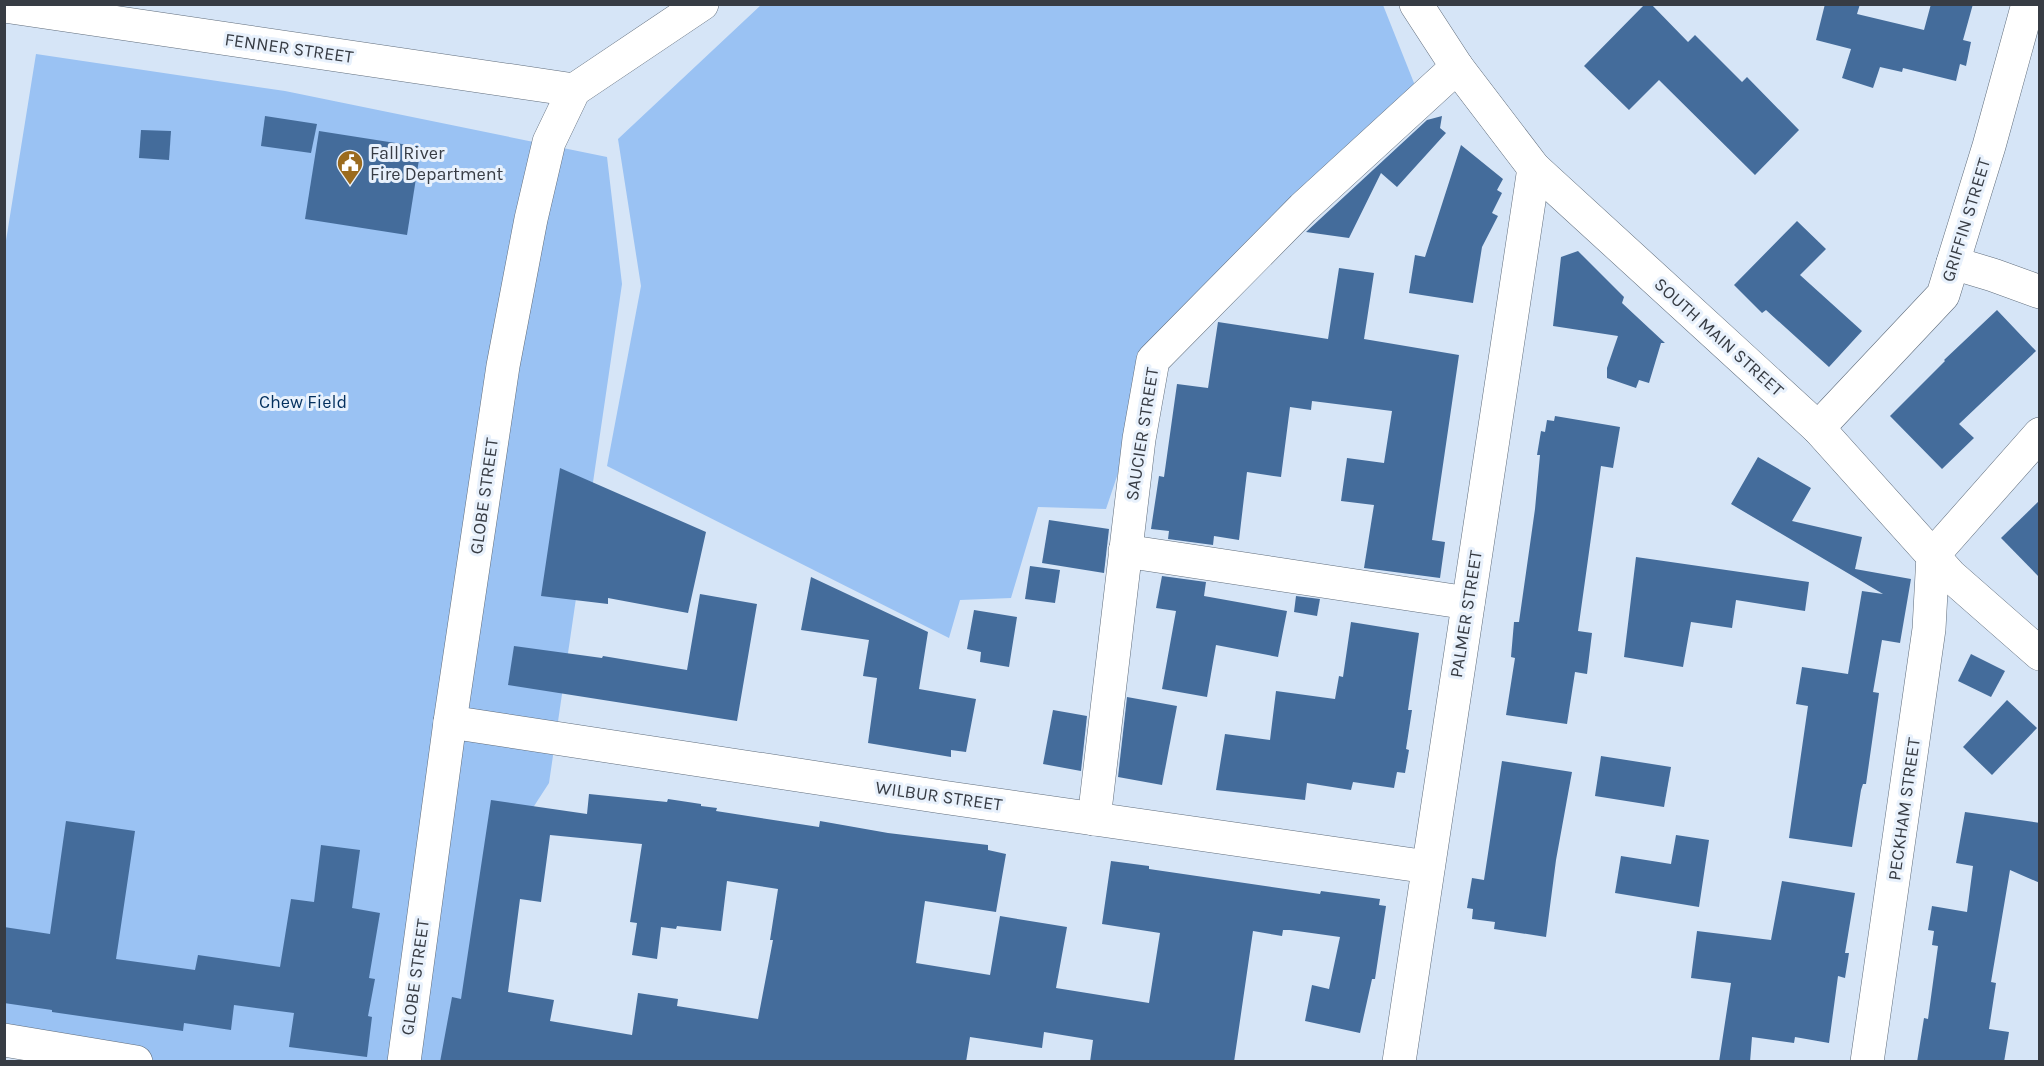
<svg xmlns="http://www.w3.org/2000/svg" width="2044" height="1066" font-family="Karla,sans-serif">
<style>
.green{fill:#9ac2f3}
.building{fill:#446c9b;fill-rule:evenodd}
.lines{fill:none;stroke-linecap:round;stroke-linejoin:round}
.street-casing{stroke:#606d7c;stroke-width:34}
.secondary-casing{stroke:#606d7c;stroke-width:34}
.street{stroke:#fff;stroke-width:33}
.secondary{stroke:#fff;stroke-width:33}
.labels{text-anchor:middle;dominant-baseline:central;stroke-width:6;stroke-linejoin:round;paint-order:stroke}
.street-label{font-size:18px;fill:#373c44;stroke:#e8f1fc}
.poi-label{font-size:18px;fill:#373c44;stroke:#e8f1fc;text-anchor:start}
.park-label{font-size:18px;fill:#03305e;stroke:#e8f1fc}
</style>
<rect width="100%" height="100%" fill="#d6e5f7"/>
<!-- green -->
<g class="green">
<path d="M 761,5 L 1383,5 L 1416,88 L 1158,354 L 1106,509 L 1038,507 L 1011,598 L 960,600 L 949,638 L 607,466 L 641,286 L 618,139 Z"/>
<path d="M 36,54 L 285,91 L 607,157 L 622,284 L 549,783 L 525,820 L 481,1061 L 125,1061 L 5,1042 L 4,253 Z"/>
</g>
<!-- building -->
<g class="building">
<path d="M 1645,4 L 1651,4 L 1688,42 L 1695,35 L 1742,82 L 1747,77 L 1799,130 L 1755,175 L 1659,80 L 1629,110 L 1584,66 Z"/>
<path d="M 1825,4 L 1860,4 L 1857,14 L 1924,30 L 1931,4 L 1973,4 L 1963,40 L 1971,42 L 1966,66 L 1960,64 L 1956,81 L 1903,68 L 1902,72 L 1880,67 L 1873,88 L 1842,78 L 1851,49 L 1816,40 Z"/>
<path d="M 265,116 L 317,124 L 311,153 L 261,146 Z"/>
<path d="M 1442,116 L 1440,128 L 1446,133 L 1397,187 L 1381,173 L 1349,238 L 1306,232 L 1427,120 Z"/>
<path d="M 141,130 L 171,131 L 169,160 L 139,158 Z"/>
<path d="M 319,131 L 421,147 L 407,235 L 305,219 Z"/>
<path d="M 1461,145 L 1503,179 L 1497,190 L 1502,193 L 1492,213 L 1498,216 L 1482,247 L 1473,303 L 1409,293 L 1415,255 L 1425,257 Z"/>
<path d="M 1797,221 L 1826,249 L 1800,275 L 1862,331 L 1829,367 L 1766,310 L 1762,313 L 1734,285 Z"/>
<path d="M 1578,251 L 1624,297 L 1622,303 L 1665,343 L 1661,343 L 1649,383 L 1639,380 L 1636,388 L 1607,378 L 1607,368 L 1618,336 L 1553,326 L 1561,257 Z"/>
<path d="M 1339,268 L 1374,273 L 1364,339 L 1459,355 L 1432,540 L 1445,542 L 1440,578 L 1364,568 L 1374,505 L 1341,501 L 1347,458 L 1384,463 L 1392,411 L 1312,401 L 1311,410 L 1290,407 L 1281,477 L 1247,472 L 1239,540 L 1214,536 L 1213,545 L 1168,539 L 1169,531 L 1151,529 L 1159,476 L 1164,477 L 1177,384 L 1208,388 L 1218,322 L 1328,339 Z"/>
<path d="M 1997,310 L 2036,351 L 1959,424 L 1974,438 L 1942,469 L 1890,416 L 1945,361 L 1944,360 Z"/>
<path d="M 1555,416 L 1620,427 L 1613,468 L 1601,466 L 1578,631 L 1592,633 L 1587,674 L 1575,672 L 1567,724 L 1506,715 L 1515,658 L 1511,657 L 1514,622 L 1519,622 L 1535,509 L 1540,455 L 1537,455 L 1541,431 L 1545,432 L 1547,420 L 1554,421 Z"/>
<path d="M 1758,457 L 1811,488 L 1792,521 L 1862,537 L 1855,569 L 1911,579 L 1900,643 L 1882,640 L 1873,692 L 1879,693 L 1866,784 L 1863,784 L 1861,790 L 1852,847 L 1789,838 L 1808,706 L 1796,704 L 1802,667 L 1848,674 L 1862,591 L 1883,594 L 1731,504 Z"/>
<path d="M 560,468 L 706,532 L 688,613 L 608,598 L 608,604 L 541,596 Z"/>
<path d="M 2040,500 L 2040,578 L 2001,538 Z"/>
<path d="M 1049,520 L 1109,529 L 1104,573 L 1042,563 Z"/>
<path d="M 1636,557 L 1809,582 L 1805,611 L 1736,600 L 1732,628 L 1691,622 L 1683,667 L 1624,657 Z"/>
<path d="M 1030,566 L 1060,570 L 1055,603 L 1025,599 Z"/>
<path d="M 1162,576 L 1206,582 L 1204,596 L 1287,611 L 1278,657 L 1216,645 L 1207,697 L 1162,689 L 1176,611 L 1156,608 Z"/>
<path d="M 811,577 L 928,632 L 919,689 L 976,699 L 966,752 L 951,750 L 951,757 L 868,743 L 877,678 L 863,676 L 869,640 L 801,630 Z"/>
<path d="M 700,594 L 757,604 L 737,721 L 508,685 L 514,646 L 602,658 L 603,656 L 687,670 Z"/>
<path d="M 1296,596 L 1320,599 L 1317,616 L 1294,612 Z"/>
<path d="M 974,610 L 1017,617 L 1009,667 L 980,662 L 981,652 L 967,649 Z"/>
<path d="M 1351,622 L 1419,633 L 1408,710 L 1412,710 L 1406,749 L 1409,750 L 1405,773 L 1397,772 L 1394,788 L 1353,782 L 1351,790 L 1307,783 L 1305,800 L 1216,790 L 1225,734 L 1270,740 L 1276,691 L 1335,699 L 1339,676 L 1343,677 Z"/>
<path d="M 1971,654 L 2005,671 L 1991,697 L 1958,681 Z"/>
<path d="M 1127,697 L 1177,706 L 1162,785 L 1118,777 Z"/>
<path d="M 2007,700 L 2037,728 L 1992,775 L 1963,747 Z"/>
<path d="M 1053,710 L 1087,716 L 1081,771 L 1043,764 Z"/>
<path d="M 1601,756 L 1671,767 L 1664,807 L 1595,796 Z"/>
<path d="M 1502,761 L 1572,772 L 1556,860 L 1546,937 L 1494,929 L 1495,922 L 1472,919 L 1473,909 L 1467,908 L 1472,878 L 1484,880 Z"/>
<path d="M 589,794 L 667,802 L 668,799 L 701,804 L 701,806 L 717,808 L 716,811 L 819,827 L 820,821 L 888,833 L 988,845 L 988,850 L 1006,854 L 996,912 L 925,901 L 916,963 L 990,975 L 1000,916 L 1067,927 L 1056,988 L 1149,1003 L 1160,933 L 1102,924 L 1111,861 L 1149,866 L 1149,869 L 1320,894 L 1321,891 L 1380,899 L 1379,905 L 1386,906 L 1375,979 L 1372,979 L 1360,1033 L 1305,1021 L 1312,985 L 1329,989 L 1340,937 L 1290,930 L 1283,930 L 1282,936 L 1253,931 L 1234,1062 L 1090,1062 L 1093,1040 L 1044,1032 L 1042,1048 L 970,1037 L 966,1062 L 440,1062 L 452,997 L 461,999 L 491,800 L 587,814 ZM 550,835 L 642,844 L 630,922 L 637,923 L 632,955 L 657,959 L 661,927 L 676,929 L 677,926 L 721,931 L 727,881 L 778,889 L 770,940 L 773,940 L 758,1019 L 677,1006 L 678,999 L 638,993 L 632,1035 L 550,1021 L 554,1000 L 508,992 L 520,899 L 541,902 Z"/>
<path d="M 1965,812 L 2040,823 L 2040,883 L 2010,870 L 1991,982 L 1996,983 L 1989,1029 L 2009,1032 L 2004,1062 L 1917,1062 L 1924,1018 L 1928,1019 L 1938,946 L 1932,945 L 1934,931 L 1928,930 L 1932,906 L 1967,912 L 1973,866 L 1956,863 Z"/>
<path d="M 66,821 L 135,831 L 116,959 L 195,970 L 198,955 L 280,967 L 291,899 L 314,902 L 321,845 L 360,850 L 352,908 L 380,913 L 369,978 L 375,979 L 368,1016 L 372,1017 L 367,1057 L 289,1047 L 294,1013 L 234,1005 L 231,1030 L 184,1023 L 183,1031 L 52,1012 L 52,1010 L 4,1003 L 4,927 L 50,934 Z"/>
<path d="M 1676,835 L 1709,840 L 1699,907 L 1615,893 L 1621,856 L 1671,864 Z"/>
<path d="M 1782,881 L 1855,893 L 1845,953 L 1849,953 L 1845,978 L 1838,976 L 1829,1043 L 1795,1037 L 1794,1043 L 1752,1037 L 1750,1062 L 1719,1062 L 1731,983 L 1691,978 L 1697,931 L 1771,940 Z"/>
</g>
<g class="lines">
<!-- street casing -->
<g class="street-casing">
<g id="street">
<path d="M 4,6 L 574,90"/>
<path d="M 1953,263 L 1993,275 L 2040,292"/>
<path d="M 1818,428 L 1943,295 L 1989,146 L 2028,4"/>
<path d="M 1125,551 L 1468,603"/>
<path d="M 450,722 L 942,797 L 1428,867"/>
<path d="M 1094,819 L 1139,439 L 1153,360 L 1303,208 L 1457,67"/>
<path d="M 4,1040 L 136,1062"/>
<path d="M 1399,1062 L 1534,168"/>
<path d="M 1867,1062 L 1929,629 L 1933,555 L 2040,434"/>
</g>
</g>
<!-- secondary casing -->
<g class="secondary-casing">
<g id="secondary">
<path d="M 1416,4 L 1457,67 L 1534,168 L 1818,428 L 1951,576 L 2040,654"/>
<path d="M 404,1062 L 450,722 L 503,366 L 531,219 L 549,142 L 574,90 L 702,4"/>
</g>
</g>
<!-- street -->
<use href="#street" class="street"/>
<!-- secondary -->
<use href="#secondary" class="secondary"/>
</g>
<!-- icons -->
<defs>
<g id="civic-pin" transform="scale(1.35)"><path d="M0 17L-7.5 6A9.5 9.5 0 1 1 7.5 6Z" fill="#9b6b1e" stroke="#e8f1fc"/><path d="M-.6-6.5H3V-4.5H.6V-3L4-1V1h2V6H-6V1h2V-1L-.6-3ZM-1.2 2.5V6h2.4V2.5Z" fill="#fff"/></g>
</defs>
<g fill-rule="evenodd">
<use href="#civic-pin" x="350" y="163"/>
</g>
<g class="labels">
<!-- street labels -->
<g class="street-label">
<text transform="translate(289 48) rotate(8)">FENNER STREET</text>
<text transform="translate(1966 220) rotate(-73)">GRIFFIN STREET</text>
<text transform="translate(1719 337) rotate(42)">SOUTH MAIN STREET</text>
<text transform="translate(1142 434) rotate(-81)">SAUCIER STREET</text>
<text transform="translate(484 496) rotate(-82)">GLOBE STREET</text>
<text transform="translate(1466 614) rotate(-81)">PALMER STREET</text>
<text transform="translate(939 796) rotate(8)">WILBUR STREET</text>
<text transform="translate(1904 809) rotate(-82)">PECKHAM STREET</text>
<text transform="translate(415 977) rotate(-82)">GLOBE STREET</text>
</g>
<!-- poi labels -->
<g class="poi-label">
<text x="370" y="153">Fall River<tspan x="370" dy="21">Fire Department</tspan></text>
</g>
<!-- park labels -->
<g class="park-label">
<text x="303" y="402">Chew Field</text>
</g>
</g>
<!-- border -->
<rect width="2044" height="1066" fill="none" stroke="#373c44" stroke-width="12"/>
</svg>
